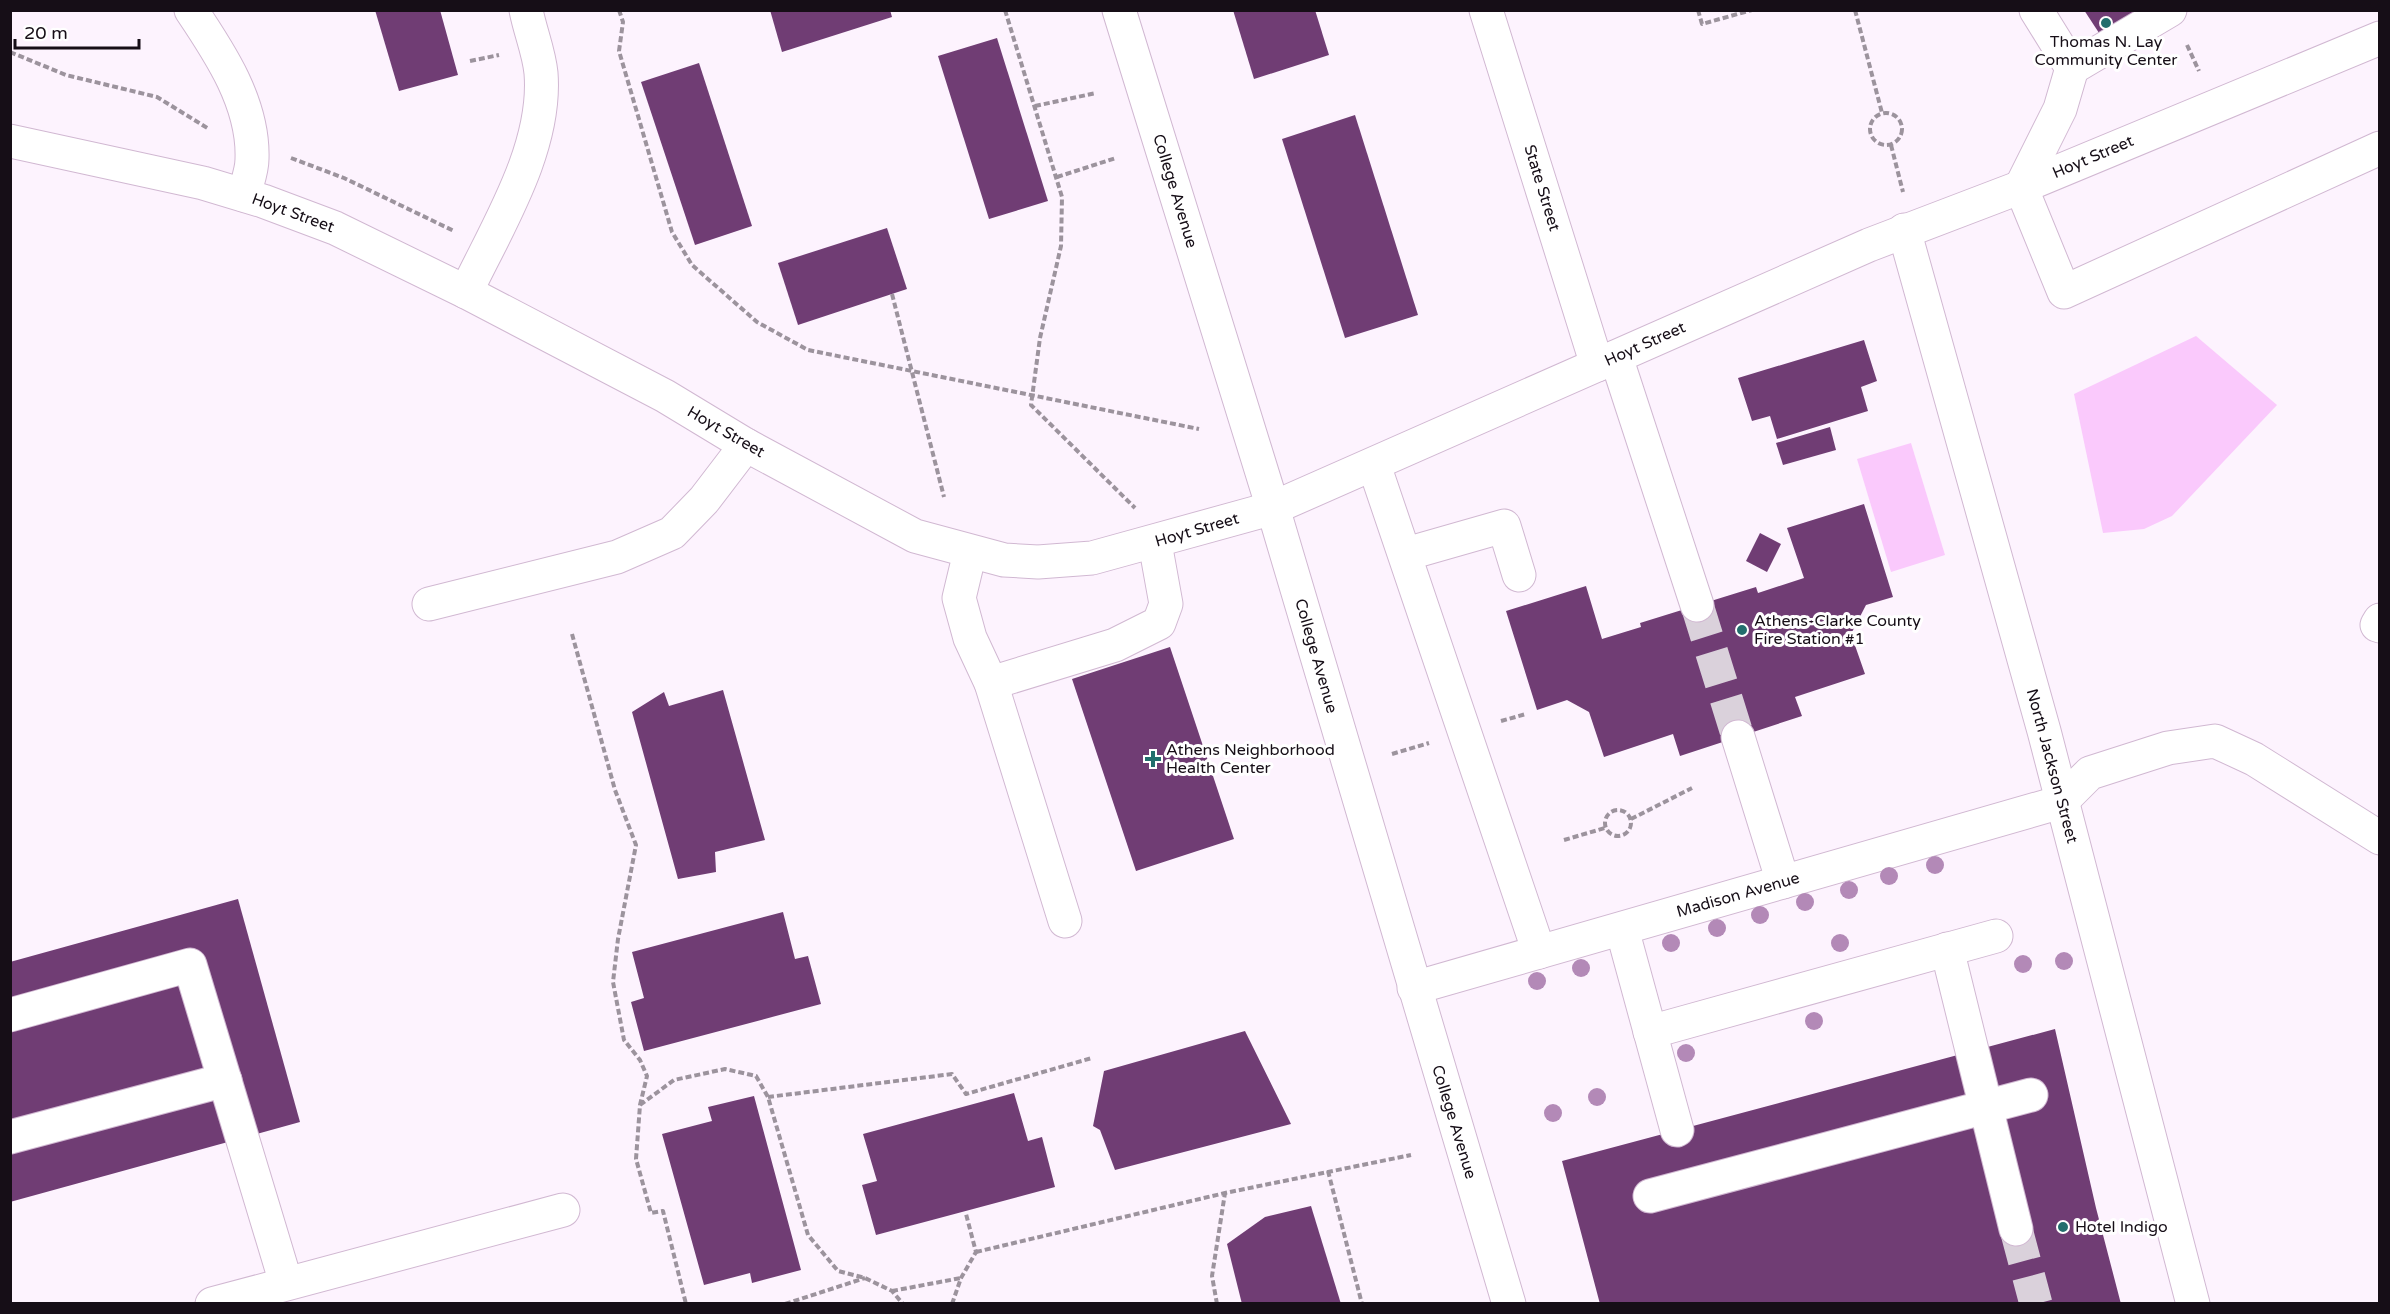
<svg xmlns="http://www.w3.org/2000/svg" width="2390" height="1314" font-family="'Varela Round',sans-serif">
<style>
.green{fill:#fac9fc}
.building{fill:#703d74}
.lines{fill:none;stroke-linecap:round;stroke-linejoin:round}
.minor-tunnel{stroke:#dad1db;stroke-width:33;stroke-dasharray:33 16;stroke-linecap:butt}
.minor-casing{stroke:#d1b8d2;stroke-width:35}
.path{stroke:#9c939d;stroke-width:4;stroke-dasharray:6 3;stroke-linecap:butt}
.minor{stroke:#fff;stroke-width:33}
.tree{fill:#b389b7}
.poi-dot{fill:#226e6d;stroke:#fff;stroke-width:2}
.labels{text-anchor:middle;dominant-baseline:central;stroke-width:6;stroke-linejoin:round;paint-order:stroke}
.poi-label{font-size:16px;fill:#160e17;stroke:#fff;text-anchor:start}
.street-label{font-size:16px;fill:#160e17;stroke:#fff}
</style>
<rect width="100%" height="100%" fill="#fdf3fe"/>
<!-- green -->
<g class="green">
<path d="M 2196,336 L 2277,405 L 2172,516 L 2144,529 L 2103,533 L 2074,394 Z"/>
<path d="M 1911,443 L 1945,555 L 1891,572 L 1857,459 Z"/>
</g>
<!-- building -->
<g class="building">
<path d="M 375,10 L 440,10 L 458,75 L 399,91 Z"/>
<path d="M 770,10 L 890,10 L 892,17 L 782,52 Z"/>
<path d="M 1233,10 L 1315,10 L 1329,55 L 1254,79 Z"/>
<path d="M 2084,10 L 2140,10 L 2101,36 Z"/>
<path d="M 997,38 L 1048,201 L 989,219 L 938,56 Z"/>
<path d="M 699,63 L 752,226 L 695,245 L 641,82 Z"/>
<path d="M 1355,115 L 1418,315 L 1345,338 L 1282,139 Z"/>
<path d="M 887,228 L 907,289 L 798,325 L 778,263 Z"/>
<path d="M 1864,340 L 1877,381 L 1861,387 L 1868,411 L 1777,439 L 1770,416 L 1752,421 L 1738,378 Z"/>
<path d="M 1830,427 L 1836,450 L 1783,465 L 1776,443 Z"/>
<path d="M 1864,504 L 1893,597 L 1866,605 L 1851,634 L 1865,674 L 1795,697 L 1802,716 L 1680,756 L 1673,734 L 1604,757 L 1589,712 L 1567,700 L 1537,710 L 1506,611 L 1586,586 L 1602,639 L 1641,627 L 1640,623 L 1756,587 L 1758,593 L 1804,578 L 1787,528 Z"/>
<path d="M 1760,533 L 1781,544 L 1767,572 L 1746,561 Z"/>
<path d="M 1170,647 L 1234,839 L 1136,871 L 1072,679 Z"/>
<path d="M 723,690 L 765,840 L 715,852 L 716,872 L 678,879 L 632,712 L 664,692 L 669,706 Z"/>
<path d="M 238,899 L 300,1122 L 10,1202 L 10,962 Z"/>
<path d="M 783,912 L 795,959 L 808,956 L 821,1004 L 644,1051 L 631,1002 L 644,998 L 632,952 Z"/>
<path d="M 2055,1029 L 2096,1208 L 2121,1304 L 1600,1304 L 1562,1161 Z"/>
<path d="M 1245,1031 L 1291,1124 L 1115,1170 L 1100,1130 L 1093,1126 L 1104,1071 Z"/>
<path d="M 1014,1093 L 1028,1141 L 1042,1137 L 1055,1187 L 876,1235 L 862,1185 L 877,1181 L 863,1134 Z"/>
<path d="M 754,1096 L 801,1270 L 752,1283 L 750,1273 L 704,1285 L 662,1134 L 712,1121 L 708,1107 Z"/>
<path d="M 1311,1206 L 1341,1304 L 1242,1304 L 1227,1244 L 1265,1217 Z"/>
</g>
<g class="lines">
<!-- minor-tunnel -->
<g class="minor-tunnel">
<path d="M 1697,605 L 1738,737"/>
<path d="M 2016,1229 L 2036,1304"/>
</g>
<!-- minor casing -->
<g class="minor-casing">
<g id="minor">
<path d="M 191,10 C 220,53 254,104 252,159 C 252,171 247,183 244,195"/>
<path d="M 1119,10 L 1273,508 L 1509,1304"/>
<path d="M 1486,10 L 1597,365"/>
<path d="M 2036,10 L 2072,68 L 2060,109 L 2021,187 L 2064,292 L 2380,148"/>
<path d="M 2072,68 L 2170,10"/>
<path d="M 10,141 L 203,183 L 263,201 L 335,228 L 466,292 L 665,396 L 746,445 L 915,536 L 1004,560 L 1038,562 L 1092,558 L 1273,508 L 1869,245 L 2021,187 L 2380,38"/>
<path d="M 1904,230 L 2044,731 L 2193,1304"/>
<path d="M 466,292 C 497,227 547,148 541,73 C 539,52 530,31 526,10"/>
<path d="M 1616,357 L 1697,605"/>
<path d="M 1374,465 L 1539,952"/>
<path d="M 970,552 L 959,598 L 970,638 L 991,683 L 1065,921"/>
<path d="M 1406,554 L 1504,526 L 1519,575"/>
<path d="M 429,604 L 617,557 L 672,533 L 704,500 L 746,445"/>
<path d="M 2380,620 L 2377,625 L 2380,626"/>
<path d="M 991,683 L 1115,645 L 1159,623 L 1166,604 L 1155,543"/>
<path d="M 1738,737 L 1783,882"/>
<path d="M 1622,929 L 1677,1130"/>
<path d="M 1947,949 L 2016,1229"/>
<path d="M 1414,988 L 2061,802 L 2090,773 L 2168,748 L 2215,741 L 2254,759 L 2380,838"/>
<path d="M 10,1015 L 190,965 L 286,1283"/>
<path d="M 1650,1032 L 1996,936"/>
<path d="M 10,1137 L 225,1080"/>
<path d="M 1650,1196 L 2031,1095"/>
<path d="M 212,1304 L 563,1210"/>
</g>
</g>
<!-- path -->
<g class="path">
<path d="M 619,10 L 623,22 L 619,51 L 672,232 L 692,265 L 757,322 L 808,350 L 1199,429"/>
<path d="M 1005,10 L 1062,197 L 1061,246 L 1040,338 L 1031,405 L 1135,508"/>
<path d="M 1698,10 L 1702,24 L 1752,10"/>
<path d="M 1855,10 L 1882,113"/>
<path d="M 2187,45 L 2199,71"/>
<path d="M 10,52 L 66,75 L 157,97 L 209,129"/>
<path d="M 470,61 L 499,55"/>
<path d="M 1035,106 L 1096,93"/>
<circle cx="1886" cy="129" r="16"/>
<path d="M 1891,145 L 1903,192"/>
<path d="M 291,158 L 344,178 L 454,231"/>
<path d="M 1057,177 L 1116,158"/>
<path d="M 892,294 L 944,497"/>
<path d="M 572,634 L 615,790 L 636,845 L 618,939 L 613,982 L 624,1040 L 640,1060 L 647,1076 L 640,1105 L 636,1159 L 651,1213 L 663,1211 L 686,1304"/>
<path d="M 1501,721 L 1526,714"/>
<path d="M 1392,754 L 1429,743"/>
<circle cx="1618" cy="823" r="13"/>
<path d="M 1631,819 L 1692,788"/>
<path d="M 1564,840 L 1605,828"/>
<path d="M 768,1097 L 952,1074 L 966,1094 L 1092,1058"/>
<path d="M 640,1105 L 674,1080 L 725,1069 L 756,1076 L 768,1097 L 808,1235 L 838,1271 L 865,1278 L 892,1291 L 903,1304"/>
<path d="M 1328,1171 L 1362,1304"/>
<path d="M 976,1252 L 1225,1193 L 1411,1155"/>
<path d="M 892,1291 L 961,1278"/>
<path d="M 785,1304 L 865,1278"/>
<path d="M 952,1304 L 961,1278 L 976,1252 L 966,1214"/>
<path d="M 1217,1304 L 1212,1276 L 1225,1193"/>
</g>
<!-- minor -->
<use href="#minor" class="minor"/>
</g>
<!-- trees -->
<g class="tree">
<circle cx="1935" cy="865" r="9"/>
<circle cx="1889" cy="876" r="9"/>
<circle cx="1849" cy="890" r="9"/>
<circle cx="1805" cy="902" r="9"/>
<circle cx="1760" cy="915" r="9"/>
<circle cx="1717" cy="928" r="9"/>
<circle cx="1671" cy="943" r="9"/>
<circle cx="1840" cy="943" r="9"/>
<circle cx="2064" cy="961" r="9"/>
<circle cx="2023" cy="964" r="9"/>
<circle cx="1581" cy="968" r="9"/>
<circle cx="1537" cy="981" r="9"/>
<circle cx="1814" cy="1021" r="9"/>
<circle cx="1686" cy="1053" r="9"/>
<circle cx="1597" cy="1097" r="9"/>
<circle cx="1553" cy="1113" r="9"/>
</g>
<!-- markers -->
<g class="poi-dot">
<circle cx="2106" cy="23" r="6"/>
<circle cx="1742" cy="630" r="6"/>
<path d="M1150 750h6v6h6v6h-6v6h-6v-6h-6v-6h6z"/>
<circle cx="2063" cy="1227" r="6"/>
</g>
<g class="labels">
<!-- poi labels -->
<g class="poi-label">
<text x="2106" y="42" text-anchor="middle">Thomas N. Lay<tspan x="2106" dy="18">Community Center</tspan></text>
<text x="1754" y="621">Athens-Clarke County<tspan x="1754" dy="18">Fire Station #1</tspan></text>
<text x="1166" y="750">Athens Neighborhood<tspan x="1166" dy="18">Health Center</tspan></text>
<text x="2075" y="1227">Hotel Indigo</text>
</g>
<!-- street labels -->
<g class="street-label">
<text transform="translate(2093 157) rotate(-23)">Hoyt Street</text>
<text transform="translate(1542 188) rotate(73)">State Street</text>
<text transform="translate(1175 191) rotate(73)">College Avenue</text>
<text transform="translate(293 213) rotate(20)">Hoyt Street</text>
<text transform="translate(1645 344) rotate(-24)">Hoyt Street</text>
<text transform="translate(726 432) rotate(30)">Hoyt Street</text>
<text transform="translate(1197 530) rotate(-16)">Hoyt Street</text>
<text transform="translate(1316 656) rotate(74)">College Avenue</text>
<text transform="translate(2052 766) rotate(75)">North Jackson Street</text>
<text transform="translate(1738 895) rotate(-16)">Madison Avenue</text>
<text transform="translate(1454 1122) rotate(73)">College Avenue</text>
</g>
</g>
<!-- border -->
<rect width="2390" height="1314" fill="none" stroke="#160e17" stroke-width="24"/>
<!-- scale -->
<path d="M15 39v9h124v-9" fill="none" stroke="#160e17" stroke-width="3"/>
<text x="24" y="39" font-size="18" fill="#160e17" stroke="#ffffff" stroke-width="4.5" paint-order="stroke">20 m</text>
</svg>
